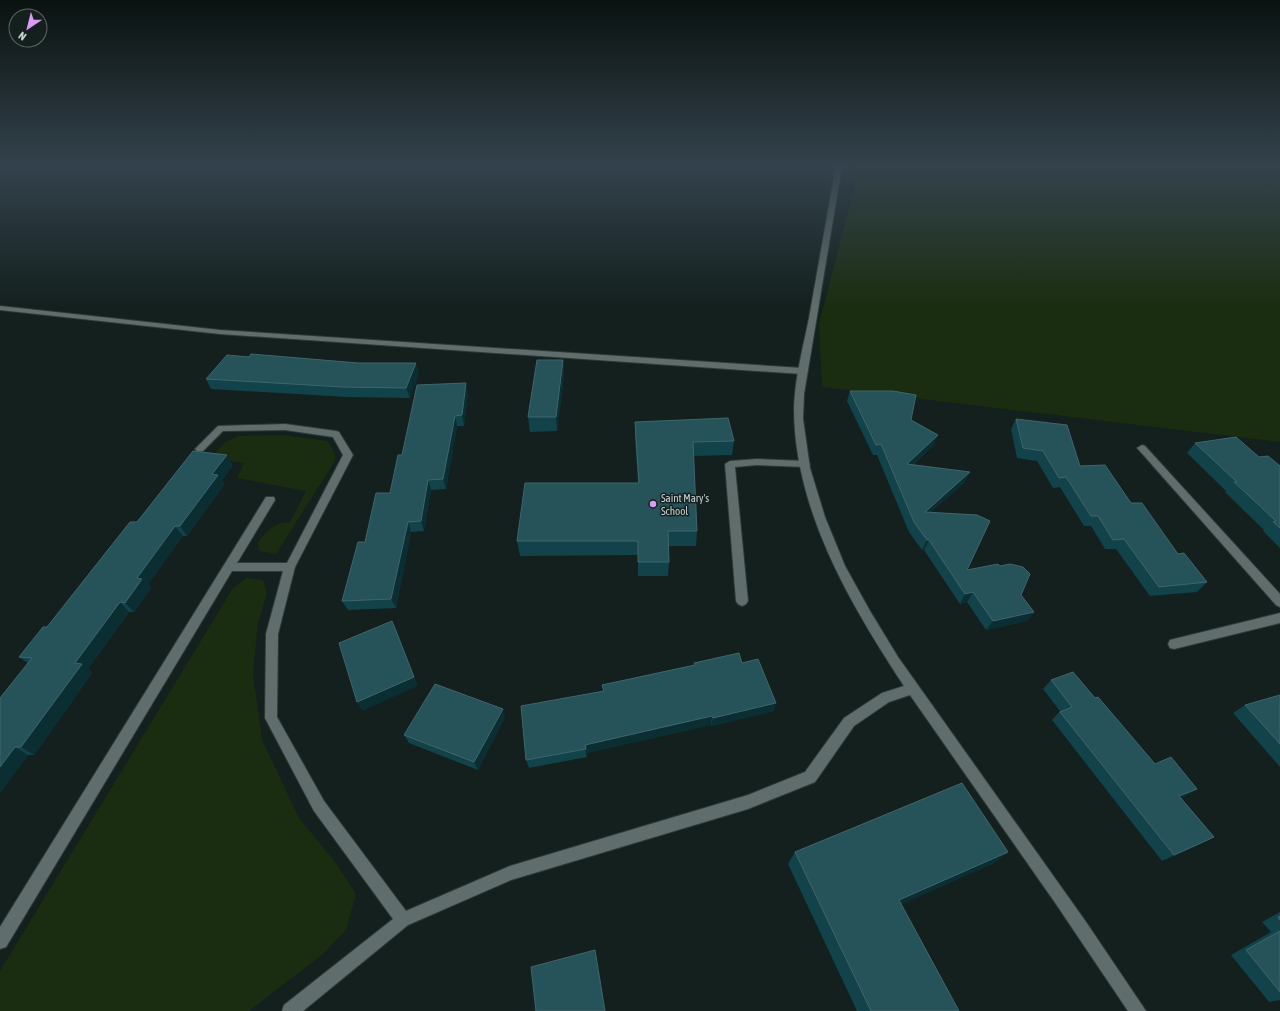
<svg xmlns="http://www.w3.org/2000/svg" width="1280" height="1011" font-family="'Asap Condensed',sans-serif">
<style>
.green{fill:#1b2d10}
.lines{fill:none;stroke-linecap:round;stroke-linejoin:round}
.lane-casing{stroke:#313a39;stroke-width:2}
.street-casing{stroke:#313a39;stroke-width:2}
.lane{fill:#5f6e6c;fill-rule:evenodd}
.street{fill:#5f6e6c;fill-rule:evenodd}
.wall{fill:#12424a}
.shaded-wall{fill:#0a2e32}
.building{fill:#265259;stroke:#40666c}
.poi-dot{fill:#da9af6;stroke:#13201e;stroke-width:1.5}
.labels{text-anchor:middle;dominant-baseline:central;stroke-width:3;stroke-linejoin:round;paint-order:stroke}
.poi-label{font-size:11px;fill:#cbd4d3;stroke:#13201e;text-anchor:start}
</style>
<rect width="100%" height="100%" fill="#13201e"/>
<!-- green -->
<g class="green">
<path d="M 860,166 L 1280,166 L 1280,442 L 822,387 L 819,324 Z"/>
<path d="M 282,435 L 327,441 L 335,453 L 335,461 L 276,554 L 259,551 L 258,542 C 268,530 274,523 290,522 L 306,491 L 237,478 L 244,463 L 211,458 L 224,443 L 239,436 Z"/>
<path d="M 247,578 L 263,580 L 267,594 L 258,622 L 253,674 L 262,740 L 299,818 L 336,863 L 356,894 L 346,930 L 324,953 L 249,1011 L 0,1011 L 0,971 L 233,588 Z"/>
</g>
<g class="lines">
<!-- lane casing -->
<g class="lane-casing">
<g id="lane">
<path d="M 0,306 L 220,330 L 802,368 L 806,371 L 802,374 L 220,334 L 0,310 Z"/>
<path d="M 757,459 L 805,461 L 810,464 L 805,467 L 757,465 L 735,467 L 748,601 L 746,604 L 742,606 L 738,604 L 736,601 L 725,464 L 730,461 Z"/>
</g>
</g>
<!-- street casing -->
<g class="street-casing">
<g id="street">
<path d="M 836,166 L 842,166 L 804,394 L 803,419 L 810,468 L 825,517 L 845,566 L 870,611 L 898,657 L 1086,922 L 1146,1011 L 1128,1011 L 1056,904 L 910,695 L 889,702 L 854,726 L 815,782 L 748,809 L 511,880 L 408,925 L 303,1011 L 282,1011 L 284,1005 L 393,919 L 314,811 L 265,718 L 266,634 L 283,571 L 232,571 L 6,947 L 0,949 L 0,927 L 266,497 L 274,497 L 275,500 L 237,563 L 287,563 L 343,455 L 333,437 L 285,430 L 223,431 L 203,451 L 197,451 L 195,449 L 218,426 L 285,424 L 336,431 L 339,432 L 353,455 L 295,567 L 278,634 L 277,717 L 324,801 L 406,911 L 510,866 L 748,795 L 805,772 L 844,718 L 882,693 L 904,686 C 850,604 794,509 794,408 C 795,377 803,348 809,318 C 818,267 827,217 836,166 Z"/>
<path d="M 1142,445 L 1145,446 L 1280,594 L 1280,607 L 1276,605 L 1139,450 L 1137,448 Z"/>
<path d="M 1280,613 L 1280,623 L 1174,649 L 1170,648 L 1168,644 L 1170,640 L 1174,639 Z"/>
</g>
</g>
<!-- lane -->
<use href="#lane" class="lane"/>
<!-- street -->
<use href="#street" class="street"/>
</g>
<!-- wall -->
<g class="wall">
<path d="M 249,357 L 358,363 L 419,373 L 410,398 L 347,397 L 211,389 L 206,379 Z"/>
<path d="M 563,360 L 564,375 L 557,431 L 530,432 L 528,417 Z"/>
<path d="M 850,391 L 911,420 L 934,445 L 913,465 L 965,482 L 931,512 L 967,570 L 1021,595 L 1034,612 L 1027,621 L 986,630 L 967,602 L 960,604 L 924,550 L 922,550 L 909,532 L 877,455 L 873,455 L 847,401 Z"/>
<path d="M 468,393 L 464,426 L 457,426 L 446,489 L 431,490 L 424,531 L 411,532 L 396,608 L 348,610 L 342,601 L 365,542 L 390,493 L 402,455 Z"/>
<path d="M 1016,419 L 1131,503 L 1178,554 L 1207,582 L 1197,592 L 1150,596 L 1116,549 L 1105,549 L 1091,526 L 1084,526 L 1060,487 L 1053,488 L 1037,461 L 1017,458 L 1011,429 Z"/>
<path d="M 635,422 L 734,441 L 732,455 L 693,456 L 697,531 L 696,546 L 668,546 L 669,562 L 668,576 L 638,576 L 638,555 L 520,556 L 517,541 L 638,483 L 635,437 Z"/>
<path d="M 1195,443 L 1259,457 L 1280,466 L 1280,548 L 1263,531 L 1264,530 L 1225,492 L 1226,491 L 1187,453 Z"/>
<path d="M 233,465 L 222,480 L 224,485 L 187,536 L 183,536 L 148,584 L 151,588 L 134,612 L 129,612 L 88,669 L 92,673 L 34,755 L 28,755 L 0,793 L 28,663 L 19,657 L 47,627 Z"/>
<path d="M 694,663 L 742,663 L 774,711 L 711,726 L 711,725 L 586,753 L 587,757 L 529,768 L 526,760 L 603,691 L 602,685 L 694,665 Z"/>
<path d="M 1051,680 L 1095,698 L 1155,764 L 1197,789 L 1185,796 L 1181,798 L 1214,837 L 1201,844 L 1162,861 L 1052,720 L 1060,711 L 1043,689 Z"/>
<path d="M 1280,695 L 1280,767 L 1233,713 L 1245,705 Z"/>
<path d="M 505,717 L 478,770 L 409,743 L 404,735 Z"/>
<path d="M 795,852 L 1008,852 L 992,864 L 901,904 L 959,1011 L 857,1011 L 788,864 Z"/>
<path d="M 1280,912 L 1280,1000 L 1269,1002 L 1231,955 L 1271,932 L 1262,922 Z"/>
</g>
<!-- shaded-wall -->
<g class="shaded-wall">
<path d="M 563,360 L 564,375 L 557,431 L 556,417 Z"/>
<path d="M 416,363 L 419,373 L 410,398 L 406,388 Z"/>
<path d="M 466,383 L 468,393 L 464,426 L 462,415 Z"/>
<path d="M 455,416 L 457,426 L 446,489 L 443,479 Z"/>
<path d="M 938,435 L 934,445 L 903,474 L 907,464 Z"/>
<path d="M 227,455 L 233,465 L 222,480 L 224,485 L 187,536 L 180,526 L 212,474 Z"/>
<path d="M 970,472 L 965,482 L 920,522 L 925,512 Z"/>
<path d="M 428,480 L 431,490 L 424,531 L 421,521 Z"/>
<path d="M 408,522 L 411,532 L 396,608 L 391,599 Z"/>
<path d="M 175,526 L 183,536 L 148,584 L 151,588 L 134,612 L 125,603 L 137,578 Z"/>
<path d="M 927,540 L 929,540 L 924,550 L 922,550 Z"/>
<path d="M 973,592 L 967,602 L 960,604 L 965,594 Z"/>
<path d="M 120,602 L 129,612 L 88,669 L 92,673 L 34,755 L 21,747 L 75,663 Z"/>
<path d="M 1034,612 L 1027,621 L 986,630 L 993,621 Z"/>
<path d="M 392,621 L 397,630 L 418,686 L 362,711 L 357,702 Z"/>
<path d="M 776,703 L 774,711 L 711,726 L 713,718 Z"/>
<path d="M 503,709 L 505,717 L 478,770 L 474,762 Z"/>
<path d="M 712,716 L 711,725 L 586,753 L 585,745 Z"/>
<path d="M 15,747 L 28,755 L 0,793 L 0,767 Z"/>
<path d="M 1197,789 L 1185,796 L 1167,804 L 1179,796 Z"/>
<path d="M 1214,837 L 1201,844 L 1162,861 L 1174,855 Z"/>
<path d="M 1008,852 L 992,864 L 887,911 L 899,900 Z"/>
</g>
<!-- building -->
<g class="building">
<path d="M 251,354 L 358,363 L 416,363 L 406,388 L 343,387 L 206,379 L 227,355 L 249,357 Z"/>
<path d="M 537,360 L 563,360 L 556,417 L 528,417 Z"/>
<path d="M 466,383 L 462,415 L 455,416 L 443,479 L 428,480 L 421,521 L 408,522 L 391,599 L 342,601 L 358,542 L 365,542 L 376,493 L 390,493 L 398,455 L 402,455 L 417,385 Z"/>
<path d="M 850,391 L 893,391 L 916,395 L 911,420 L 938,435 L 907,464 L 970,472 L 925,512 L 977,515 L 990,521 L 967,570 L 998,564 L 1000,566 L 1010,564 L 1023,567 L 1030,574 L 1021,595 L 1034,612 L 993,621 L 973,592 L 965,594 L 929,540 L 927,540 L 914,522 L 881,444 L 876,445 Z"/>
<path d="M 728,418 L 734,441 L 693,442 L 697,531 L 668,531 L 669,562 L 638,562 L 638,541 L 517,541 L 525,483 L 639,483 L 635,422 Z"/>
<path d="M 1016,419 L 1067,425 L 1080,466 L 1105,465 L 1131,503 L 1142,503 L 1178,554 L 1184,553 L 1207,582 L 1159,587 L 1124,539 L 1113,540 L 1098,516 L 1091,516 L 1066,477 L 1059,478 L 1043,451 L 1023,448 Z"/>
<path d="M 1236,437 L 1259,457 L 1268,456 L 1280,466 L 1280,528 L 1273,522 L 1276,521 L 1234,482 L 1237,482 L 1195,443 Z"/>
<path d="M 193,451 L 227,455 L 212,474 L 218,475 L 180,526 L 175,526 L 137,578 L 142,579 L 125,603 L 120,602 L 75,663 L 82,664 L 21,747 L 15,747 L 0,767 L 0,698 L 32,658 L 19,657 L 43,627 L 47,627 L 130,522 L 137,522 Z"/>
<path d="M 392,621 L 414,677 L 357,702 L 339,643 Z"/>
<path d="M 739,653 L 742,663 L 758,659 L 776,703 L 713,718 L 712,716 L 585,745 L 586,749 L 526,760 L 521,706 L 604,691 L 602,685 L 695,665 L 694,663 Z"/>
<path d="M 1073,672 L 1095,698 L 1098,697 L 1155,764 L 1171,757 L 1197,789 L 1179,796 L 1214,837 L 1174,855 L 1060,712 L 1072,707 L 1051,680 Z"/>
<path d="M 435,684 L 503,709 L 474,762 L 404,735 Z"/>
<path d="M 1280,695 L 1280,744 L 1245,705 Z"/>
<path d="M 962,783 L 1008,852 L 899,900 L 959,1011 L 871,1011 L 795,852 Z"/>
<path d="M 1280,916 L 1280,920 L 1278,917 Z"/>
<path d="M 1280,931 L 1280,992 L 1246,950 Z"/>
<path d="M 595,950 L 605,1011 L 536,1011 L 531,967 Z"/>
</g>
<!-- sky -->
<linearGradient id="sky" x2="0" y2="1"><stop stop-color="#0a1210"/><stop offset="0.54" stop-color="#33424c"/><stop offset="1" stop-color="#33424c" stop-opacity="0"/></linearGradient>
<rect width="1280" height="307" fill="url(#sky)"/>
<!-- markers -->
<circle class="poi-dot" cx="653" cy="504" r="4"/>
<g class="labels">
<!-- poi labels -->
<g class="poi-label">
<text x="661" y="498">Saint Mary's<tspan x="661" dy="13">School</tspan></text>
</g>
</g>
<!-- north arrow -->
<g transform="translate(28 28) rotate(215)"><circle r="19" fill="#13201e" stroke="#5d6866"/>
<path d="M0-3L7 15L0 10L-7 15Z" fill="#da9af6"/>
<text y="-6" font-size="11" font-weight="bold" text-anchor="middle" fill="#cbd4d3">N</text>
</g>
</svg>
